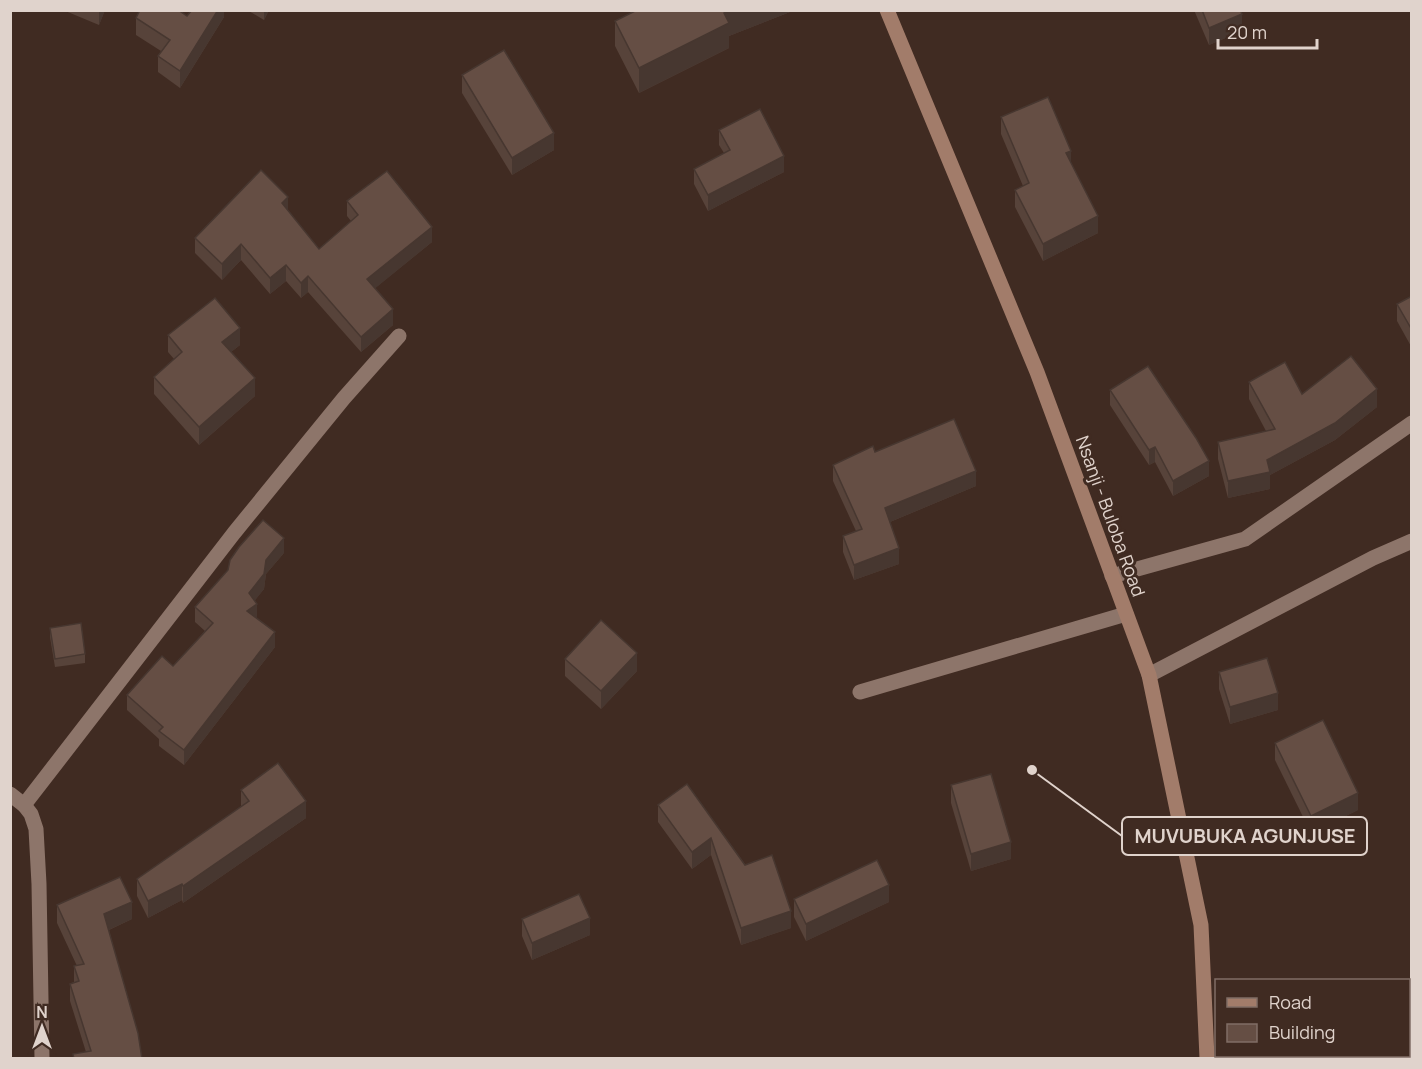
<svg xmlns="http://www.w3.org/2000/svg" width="1422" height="1069" font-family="Manrope,sans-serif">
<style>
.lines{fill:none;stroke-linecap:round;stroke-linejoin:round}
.minor{stroke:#8d756a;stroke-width:15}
.secondary{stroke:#a27c6a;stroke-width:15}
.wall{fill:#57433a}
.shaded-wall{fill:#473730}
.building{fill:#654e44;stroke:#473730;stroke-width:1.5}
.labels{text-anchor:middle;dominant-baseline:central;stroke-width:6;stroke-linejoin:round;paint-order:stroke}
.street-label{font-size:18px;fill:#e0d3cc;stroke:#402b22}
.leader{fill:none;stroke:#e0d3cc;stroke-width:2}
.callout-dot{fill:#e0d3cc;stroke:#402b22;stroke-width:2}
.callout{fill:#402b22;stroke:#e0d3cc;stroke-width:2}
.callout-label{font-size:20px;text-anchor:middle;font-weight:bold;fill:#e0d3cc}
</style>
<rect width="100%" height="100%" fill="#402b22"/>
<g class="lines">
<!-- minor -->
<g class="minor">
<path d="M 1112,576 L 1245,539 L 1412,423"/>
<path d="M 1149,675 L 1373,558 L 1412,541"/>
<path d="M 860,692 L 1126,614"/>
<path d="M 10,794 L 24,805 L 31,814 L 36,829 L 39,884 L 42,1058"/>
<path d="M 24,805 L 234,533 L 344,398 L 399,336"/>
</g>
<!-- secondary -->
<path class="secondary" d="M 887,10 L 1037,372 L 1149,675 L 1201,925 L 1207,1058"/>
</g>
<!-- wall -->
<g class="wall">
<path d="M 63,10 L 105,10 L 99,25 Z"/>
<path d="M 224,10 L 224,17 L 180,88 L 158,72 L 158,56 L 161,51 L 136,35 L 136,18 L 187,16 Z"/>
<path d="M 247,10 L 269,10 L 264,20 Z"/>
<path d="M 790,10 L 790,12 L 729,36 L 729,48 L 639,93 L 615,46 L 615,21 Z"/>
<path d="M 1194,10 L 1240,10 L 1242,31 L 1209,45 Z"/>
<path d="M 462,75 L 554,150 L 512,175 L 462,93 Z"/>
<path d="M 1001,117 L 1071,163 L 1098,233 L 1043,261 L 1015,207 L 1015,190 L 1023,186 L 1001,134 Z"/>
<path d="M 719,130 L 784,172 L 708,211 L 694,184 L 694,169 L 724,153 L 719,145 Z"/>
<path d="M 347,201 L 432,242 L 375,288 L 393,325 L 361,352 L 308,292 L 301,298 L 286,281 L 270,294 L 241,260 L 222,280 L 195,253 L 195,238 L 288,211 L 319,249 L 351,221 L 347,216 Z"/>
<path d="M 1412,296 L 1412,348 L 1397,321 L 1397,304 Z"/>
<path d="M 168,335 L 240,345 L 231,352 L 255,396 L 199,445 L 154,394 L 154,377 L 174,359 L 168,352 Z"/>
<path d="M 1249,382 L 1302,394 L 1377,407 L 1335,440 L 1270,475 L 1270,489 L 1228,498 L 1218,459 L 1218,442 L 1266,431 L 1249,399 Z"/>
<path d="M 1110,390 L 1209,476 L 1173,496 L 1155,462 L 1149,465 L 1110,405 Z"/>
<path d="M 875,452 L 976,486 L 890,522 L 899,564 L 854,580 L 843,552 L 843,536 L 856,531 L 833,481 L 833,465 Z"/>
<path d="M 284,553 L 266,574 L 264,589 L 254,601 L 257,619 L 275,647 L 184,765 L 159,746 L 159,739 L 127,710 L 127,695 L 173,666 L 205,631 L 195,622 L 195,607 Z"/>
<path d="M 50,628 L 85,654 L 85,663 L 55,667 L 50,637 Z"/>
<path d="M 565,659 L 637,671 L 601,709 L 565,676 Z"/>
<path d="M 1219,672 L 1278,710 L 1230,724 L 1219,689 Z"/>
<path d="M 1275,743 L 1358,810 L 1311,833 L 1275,760 Z"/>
<path d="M 687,784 L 791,928 L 741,945 L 711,855 L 692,869 L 658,822 L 658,805 Z"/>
<path d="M 951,785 L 1011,859 L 971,871 L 951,803 Z"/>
<path d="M 241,790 L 306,818 L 183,903 L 182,900 L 148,918 L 137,896 L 137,879 L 241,807 Z"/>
<path d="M 794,899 L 889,902 L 806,941 L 794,917 Z"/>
<path d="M 57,905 L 132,919 L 109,930 L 142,1059 L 73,1059 L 73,1054 L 86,1052 L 70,1001 L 70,984 L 74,982 L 74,966 L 77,966 L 57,923 Z"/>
<path d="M 522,919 L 590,935 L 532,960 L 522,936 Z"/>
</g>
<!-- shaded-wall -->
<g class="shaded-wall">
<path d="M 99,10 L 105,10 L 99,25 Z"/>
<path d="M 218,10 L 224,10 L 224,17 L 180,88 L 180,71 Z"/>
<path d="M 264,10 L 269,10 L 264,20 Z"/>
<path d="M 730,10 L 790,10 L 790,12 L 729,36 L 729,48 L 639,93 L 639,68 L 724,13 Z"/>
<path d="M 1242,14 L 1242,31 L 1209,45 L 1209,28 Z"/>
<path d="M 554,133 L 554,150 L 512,175 L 512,158 Z"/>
<path d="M 1071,151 L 1071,168 L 1066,153 Z"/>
<path d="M 784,156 L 784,172 L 708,211 L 708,195 Z"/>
<path d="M 288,197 L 288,212 L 282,203 Z"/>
<path d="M 1098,216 L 1098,233 L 1043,261 L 1043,244 Z"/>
<path d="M 432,227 L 432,242 L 367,295 L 367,279 Z"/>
<path d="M 241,244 L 241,260 L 222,280 L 222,264 Z"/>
<path d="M 286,265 L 286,281 L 270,294 L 270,278 Z"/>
<path d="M 308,276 L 308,292 L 301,298 L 301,283 Z"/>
<path d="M 393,309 L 393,325 L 361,352 L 361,337 Z"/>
<path d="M 240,328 L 240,345 L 222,359 L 222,342 Z"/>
<path d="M 255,378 L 255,396 L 199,445 L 199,427 Z"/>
<path d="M 1377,389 L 1377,407 L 1335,440 L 1270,475 L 1270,489 L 1228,498 L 1228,481 Z"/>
<path d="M 1155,447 L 1155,462 L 1149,465 L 1149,450 Z"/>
<path d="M 1209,461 L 1209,476 L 1173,496 L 1173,481 Z"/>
<path d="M 976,471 L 976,486 L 885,524 L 885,508 Z"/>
<path d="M 284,538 L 284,553 L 266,574 L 264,589 L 249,608 L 249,593 L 266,560 Z"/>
<path d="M 899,548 L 899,564 L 854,580 L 854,565 Z"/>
<path d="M 257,604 L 257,619 L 247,611 Z"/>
<path d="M 275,632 L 275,647 L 184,765 L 184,750 Z"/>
<path d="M 637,653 L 637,671 L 601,709 L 601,691 Z"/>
<path d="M 1278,693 L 1278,710 L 1230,724 L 1230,707 Z"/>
<path d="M 1358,793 L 1358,810 L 1311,833 L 1311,816 Z"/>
<path d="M 306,801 L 306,818 L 183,903 L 183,886 Z"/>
<path d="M 711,838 L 711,855 L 692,869 L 692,852 Z"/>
<path d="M 1011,842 L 1011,859 L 971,871 L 971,854 Z"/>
<path d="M 182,884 L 182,900 L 148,918 L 148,901 Z"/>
<path d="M 889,885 L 889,902 L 806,941 L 806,924 Z"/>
<path d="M 132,902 L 132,919 L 104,932 L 104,914 Z"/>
<path d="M 791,911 L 791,928 L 741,945 L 741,928 Z"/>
<path d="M 590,918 L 590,935 L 532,960 L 532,943 Z"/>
</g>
<!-- building -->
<g class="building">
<path d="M 140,10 L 178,10 L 187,16 L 192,10 L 218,10 L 180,71 L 158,56 L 170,40 L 136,18 Z"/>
<path d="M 637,10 L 730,10 L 724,13 L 729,23 L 639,68 L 615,21 Z"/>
<path d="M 1202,10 L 1240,10 L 1242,14 L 1209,28 Z"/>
<path d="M 504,50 L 554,133 L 512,158 L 462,75 Z"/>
<path d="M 1048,97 L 1071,151 L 1066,153 L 1098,216 L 1043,244 L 1015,190 L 1029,183 L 1001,117 Z"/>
<path d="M 760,109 L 784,156 L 708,195 L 694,169 L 730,150 L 719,130 Z"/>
<path d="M 261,170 L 288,197 L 282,203 L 319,249 L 358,215 L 347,201 L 387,171 L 432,227 L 367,279 L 393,309 L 361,337 L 308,276 L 301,283 L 286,265 L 270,278 L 241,244 L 222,264 L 195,238 Z"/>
<path d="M 1412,296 L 1412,330 L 1397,304 Z"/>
<path d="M 215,298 L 240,328 L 222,342 L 255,378 L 199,427 L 154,377 L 182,352 L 168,335 Z"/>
<path d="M 1351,356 L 1377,389 L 1335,423 L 1267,460 L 1270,472 L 1228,481 L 1218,442 L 1275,429 L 1249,382 L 1285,362 L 1302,394 Z"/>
<path d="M 1148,366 L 1196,438 L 1209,461 L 1173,481 L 1155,447 L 1149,450 L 1110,390 Z"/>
<path d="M 954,419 L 976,471 L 885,508 L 899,548 L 854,565 L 843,536 L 862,529 L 833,465 L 873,446 L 875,452 Z"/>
<path d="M 263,520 L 284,538 L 266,560 L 264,574 L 249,593 L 257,604 L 247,611 L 275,632 L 184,750 L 159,731 L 163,727 L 127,695 L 162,656 L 173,666 L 213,623 L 195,607 L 228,570 L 230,560 L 239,547 Z"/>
<path d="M 601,620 L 637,653 L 601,691 L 565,659 Z"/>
<path d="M 81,623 L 85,654 L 55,659 L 50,628 Z"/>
<path d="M 1267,658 L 1278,693 L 1230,707 L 1219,672 Z"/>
<path d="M 1323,720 L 1358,793 L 1311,816 L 1275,743 Z"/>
<path d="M 278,763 L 306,801 L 183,886 L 182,884 L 148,901 L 137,879 L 249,801 L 241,790 Z"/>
<path d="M 991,774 L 1011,842 L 971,854 L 951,785 Z"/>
<path d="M 687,784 L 745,865 L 772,855 L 791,911 L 741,928 L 711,838 L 692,852 L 658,805 Z"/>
<path d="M 877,860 L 889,885 L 806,924 L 794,899 Z"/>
<path d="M 120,877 L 132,902 L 104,914 L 138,1033 L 142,1059 L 74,1059 L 73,1054 L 91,1051 L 70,984 L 79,981 L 74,966 L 84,964 L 57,905 Z"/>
<path d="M 579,894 L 590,918 L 532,943 L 522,919 Z"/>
</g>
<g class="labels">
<!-- street labels -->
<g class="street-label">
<text transform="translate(1111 516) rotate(70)">Nsanji - Buloba Road</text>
</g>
</g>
<!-- callouts -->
<path class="leader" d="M1032 770L1122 836"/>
<circle class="callout-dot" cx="1032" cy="770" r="6"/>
<rect class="callout" x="1122" y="817" width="245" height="38" rx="6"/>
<g class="callout-label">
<text x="1245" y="843">MUVUBUKA AGUNJUSE</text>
</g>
<!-- border -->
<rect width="1422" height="1069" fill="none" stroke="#e0d3cc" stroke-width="24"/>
<!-- legend -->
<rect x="1215" y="979" width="195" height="78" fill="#402b22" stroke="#806e66" stroke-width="1.5"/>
<rect x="1227" y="998" width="30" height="9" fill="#a27c6a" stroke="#806e66" stroke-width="1.5"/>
<text x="1269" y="1009" font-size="18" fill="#e0d3cc">Road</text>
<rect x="1227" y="1024" width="30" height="18" fill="#654e44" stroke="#806e66" stroke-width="1.5"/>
<text x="1269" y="1039" font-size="18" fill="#e0d3cc">Building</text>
<!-- north arrow -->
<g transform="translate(42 1027)" stroke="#402b22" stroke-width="4.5" paint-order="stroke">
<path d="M0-4.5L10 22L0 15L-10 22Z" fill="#e0d3cc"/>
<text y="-9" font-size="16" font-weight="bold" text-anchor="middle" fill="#e0d3cc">N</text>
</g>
<!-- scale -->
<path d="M1218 39v9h99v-9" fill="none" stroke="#e0d3cc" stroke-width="3"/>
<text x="1227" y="39" font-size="18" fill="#e0d3cc" stroke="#402b22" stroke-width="4.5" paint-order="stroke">20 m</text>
</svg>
